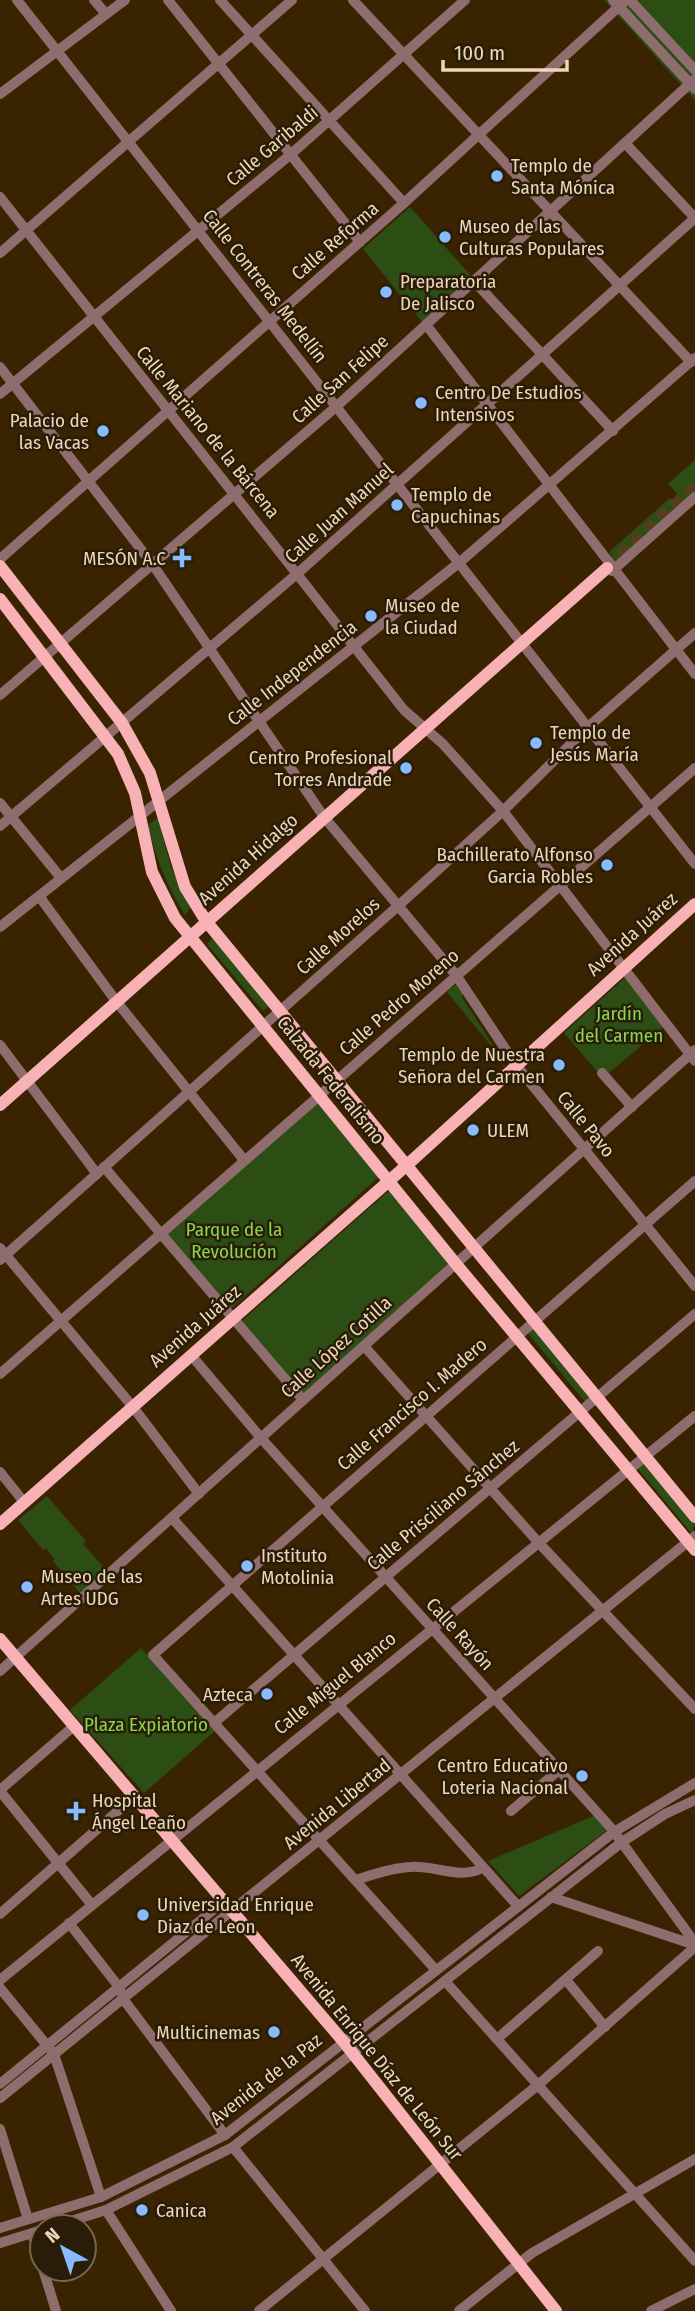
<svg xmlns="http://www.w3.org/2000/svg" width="695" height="2311" font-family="'Fira Sans Condensed',sans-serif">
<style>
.green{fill:#2c4e14}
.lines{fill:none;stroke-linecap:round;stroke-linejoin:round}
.major-tunnel{stroke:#543e1c;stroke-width:12;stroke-dasharray:12 6;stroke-linecap:butt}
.minor{stroke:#8f6d6f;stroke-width:10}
.major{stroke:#f8b2b6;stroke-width:12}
.poi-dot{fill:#87bbfc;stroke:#291c08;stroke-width:2.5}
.labels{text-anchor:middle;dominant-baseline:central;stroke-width:5;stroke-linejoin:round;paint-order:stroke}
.street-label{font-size:19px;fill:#eed6b8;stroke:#291c08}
.poi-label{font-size:19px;fill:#eed6b8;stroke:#291c08;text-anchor:start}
.park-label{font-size:19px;fill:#86d74e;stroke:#291c08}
</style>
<rect width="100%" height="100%" fill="#392301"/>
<!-- green -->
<g class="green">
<path d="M 604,0 L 695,0 L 695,100 L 683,87 Z"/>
<path d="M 410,207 L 472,277 L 423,323 L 363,249 Z"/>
<path d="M 695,460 L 695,495 L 686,503 L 668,484 Z"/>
<path d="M 670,498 L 679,509 L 619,563 L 609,552 Z"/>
<path d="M 158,818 L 171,867 L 191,907 L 185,915 C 168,887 155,858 148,825 Z"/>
<path d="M 214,937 L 271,1005 L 263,1011 L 207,944 Z"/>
<path d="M 628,975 L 666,1025 L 603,1078 L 564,1033 Z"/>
<path d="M 459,982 L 464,990 L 462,997 L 501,1058 L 447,992 Z"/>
<path d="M 320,1101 L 381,1175 L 225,1314 L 159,1240 Z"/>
<path d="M 392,1188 L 452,1260 L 299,1399 L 235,1327 Z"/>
<path d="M 533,1325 L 593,1397 L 586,1403 L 526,1331 Z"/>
<path d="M 643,1459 L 695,1522 L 692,1534 L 635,1465 Z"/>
<path d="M 47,1496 L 86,1541 L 83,1544 L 106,1570 L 80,1593 L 53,1561 L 55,1559 L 46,1549 L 43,1550 L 18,1520 Z"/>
<path d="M 141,1648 L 216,1730 L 144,1793 L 70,1710 Z"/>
<path d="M 598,1814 L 610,1828 L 519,1896 L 488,1861 Z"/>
</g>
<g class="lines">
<!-- major-tunnel -->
<path class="major-tunnel" d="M 607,568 L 695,486"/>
<!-- minor -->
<g class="minor">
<path d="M 17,0 L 695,864"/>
<path d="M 94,0 L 106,14"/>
<path d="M 168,0 L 360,242"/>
<path d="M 220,0 L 404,203"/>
<path d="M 353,0 L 691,362"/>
<path d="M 613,0 L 695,89"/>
<path d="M 630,0 L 695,70"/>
<path d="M 0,94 L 125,0"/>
<path d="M 0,197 L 404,710 L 443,744 L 503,811 L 695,1061"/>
<path d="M 0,253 L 292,0"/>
<path d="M 475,282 L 613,431"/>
<path d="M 427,326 L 695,674"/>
<path d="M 0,367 L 153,565 L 324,817 L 456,975 L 516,1065 L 695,1286"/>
<path d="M 0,394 L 290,155 L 465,0"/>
<path d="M 0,559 L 404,203 L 626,0"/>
<path d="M 612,571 L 695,497"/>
<path d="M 0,695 L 337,406 L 695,79"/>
<path d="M 0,803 L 61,878"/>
<path d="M 0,826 L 298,573 L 695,218 L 625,143"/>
<path d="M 39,896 L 116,1001 L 244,1160"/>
<path d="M 0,927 L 460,562 L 695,358"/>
<path d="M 0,1045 L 97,1174"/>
<path d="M 602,1073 L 632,1107"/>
<path d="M 104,1167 L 303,1400"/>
<path d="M 0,1248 L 133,1407 L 199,1494"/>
<path d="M 0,1260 L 398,906 L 503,811 L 588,727 L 695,633"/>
<path d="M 364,1346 L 538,1542 L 695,1709"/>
<path d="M 191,1355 L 261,1438 L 612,1829 L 695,1943"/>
<path d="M 0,1374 L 695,768"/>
<path d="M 0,1472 L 24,1502"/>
<path d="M 172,1518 L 517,1905"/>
<path d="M 0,1671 L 695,1050"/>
<path d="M 214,1723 L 695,1314"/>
<path d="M 0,1790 L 74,1726"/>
<path d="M 0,1791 L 92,1905"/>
<path d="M 511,1811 L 559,1770"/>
<path d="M 356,1880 C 374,1874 392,1868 411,1867 C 434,1865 461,1880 482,1868"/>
<path d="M 551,1897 L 695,1945"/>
<path d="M 0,1914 L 134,1797"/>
<path d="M 69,1923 L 119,1987 L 124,2000 L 225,2135"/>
<path d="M 435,1969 L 153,1655 L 695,1181"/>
<path d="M 0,1980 L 695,1416"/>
<path d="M 566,1980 L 605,2027"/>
<path d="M 445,1981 L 695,2261"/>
<path d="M 0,1988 L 54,2054 L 101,2197"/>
<path d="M 497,2039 L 598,1951"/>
<path d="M 0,2084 L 223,1902"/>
<path d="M 0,2098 L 695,1536"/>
<path d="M 0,2129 L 28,2219"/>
<path d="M 233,2147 L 365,2311"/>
<path d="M 106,2210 L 171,2311"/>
<path d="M 52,2227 L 106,2210 L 233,2147 L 622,1842 L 665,1814 L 695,1800"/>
<path d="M 0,2228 L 101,2197 L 225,2135 L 614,1832 L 695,1783"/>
<path d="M 32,2233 L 42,2266"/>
<path d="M 0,2243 L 42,2230"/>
<path d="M 43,2269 L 56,2311"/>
<path d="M 259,2311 L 538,2085 L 695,1947"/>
<path d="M 459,2311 L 532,2253 L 695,2159"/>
<path d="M 651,2311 L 695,2289"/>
</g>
<!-- major -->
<g class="major">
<path d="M 0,566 L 122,723 L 150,773 L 185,887 L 206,921 L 695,1517"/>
<path d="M 0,599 L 118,754 L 135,793 L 152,872 L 175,918 L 456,1264 L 695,1550"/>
<path d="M 0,1105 L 607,568"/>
<path d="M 0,1524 L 407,1165 L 695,904"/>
<path d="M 0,1639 L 343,2041 L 556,2311"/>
</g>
</g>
<!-- markers -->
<g class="poi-dot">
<circle cx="497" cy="176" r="7"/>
<circle cx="445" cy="237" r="7"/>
<circle cx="386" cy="292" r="7"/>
<circle cx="421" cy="403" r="7"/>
<circle cx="103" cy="431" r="7"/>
<circle cx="397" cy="505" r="7"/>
<path d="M178.5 547.5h7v7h7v7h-7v7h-7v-7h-7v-7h7z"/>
<circle cx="371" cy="616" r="7"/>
<circle cx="536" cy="743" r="7"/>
<circle cx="406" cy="768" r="7"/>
<circle cx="607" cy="865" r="7"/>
<circle cx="559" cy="1065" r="7"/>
<circle cx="473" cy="1130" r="7"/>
<circle cx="247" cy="1566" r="7"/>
<circle cx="27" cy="1587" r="7"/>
<circle cx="267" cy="1694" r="7"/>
<circle cx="582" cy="1776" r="7"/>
<path d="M72.5 1800.5h7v7h7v7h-7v7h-7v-7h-7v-7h7z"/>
<circle cx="143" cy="1915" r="7"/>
<circle cx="274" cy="2032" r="7"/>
<circle cx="142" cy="2210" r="7"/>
</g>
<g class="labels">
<!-- street labels -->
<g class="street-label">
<text transform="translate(272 146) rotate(-40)">Calle Garibaldi</text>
<text transform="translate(335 241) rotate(-41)">Calle Reforma</text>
<text transform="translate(265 286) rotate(52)">Calle Contreras Medellín</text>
<text transform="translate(340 379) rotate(-42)">Calle San Felipe</text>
<text transform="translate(208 432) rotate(51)">Calle Mariano de la Bárcena</text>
<text transform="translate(339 513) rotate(-42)">Calle Juan Manuel</text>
<text transform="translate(292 673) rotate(-38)">Calle Independencia</text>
<text transform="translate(248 859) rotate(-42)">Avenida Hidalgo</text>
<text transform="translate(632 934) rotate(-42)">Avenida Juárez</text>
<text transform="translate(338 936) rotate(-42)">Calle Morelos</text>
<text transform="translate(399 1002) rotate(-41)">Calle Pedro Moreno</text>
<text transform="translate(331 1080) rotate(51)">Calzada Federalismo</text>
<text transform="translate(586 1124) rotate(51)">Calle Pavo</text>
<text transform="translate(195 1326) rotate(-41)">Avenida Juárez</text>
<text transform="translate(336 1347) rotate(-42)">Calle López Cotilla</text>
<text transform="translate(412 1404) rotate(-41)">Calle Francisco I. Madero</text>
<text transform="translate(443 1505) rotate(-40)">Calle Prisciliano Sánchez</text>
<text transform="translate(460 1634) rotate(48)">Calle Rayón</text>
<text transform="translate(335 1683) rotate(-39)">Calle Miguel Blanco</text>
<text transform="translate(337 1804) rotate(-39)">Avenida Libertad</text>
<text transform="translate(377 2057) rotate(51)">Avenida Enrique Díaz de León Sur</text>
<text transform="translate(266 2079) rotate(-38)">Avenida de la Paz</text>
</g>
<!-- poi labels -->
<g class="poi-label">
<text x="511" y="165">Templo de<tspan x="511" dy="22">Santa Mónica</tspan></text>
<text x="459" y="226">Museo de las<tspan x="459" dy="22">Culturas Populares</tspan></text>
<text x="400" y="281">Preparatoria<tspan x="400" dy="22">De Jalisco</tspan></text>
<text x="435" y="392">Centro De Estudios<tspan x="435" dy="22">Intensivos</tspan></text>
<text x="89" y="420" text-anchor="end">Palacio de<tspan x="89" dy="22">las Vacas</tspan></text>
<text x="411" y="494">Templo de<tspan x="411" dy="22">Capuchinas</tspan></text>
<text x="166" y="558" text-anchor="end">MESÓN A.C</text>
<text x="385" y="605">Museo de<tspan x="385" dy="22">la Ciudad</tspan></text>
<text x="550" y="732">Templo de<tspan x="550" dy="22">Jesús María</tspan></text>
<text x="392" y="757" text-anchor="end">Centro Profesional<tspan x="392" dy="22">Torres Andrade</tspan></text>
<text x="593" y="854" text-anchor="end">Bachillerato Alfonso<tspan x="593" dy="22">Garcia Robles</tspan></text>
<text x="545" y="1054" text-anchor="end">Templo de Nuestra<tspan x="545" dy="22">Señora del Carmen</tspan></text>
<text x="487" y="1130">ULEM</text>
<text x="261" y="1555">Instituto<tspan x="261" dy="22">Motolinia</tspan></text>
<text x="41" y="1576">Museo de las<tspan x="41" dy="22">Artes UDG</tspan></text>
<text x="253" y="1694" text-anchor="end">Azteca</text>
<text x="568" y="1765" text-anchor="end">Centro Educativo<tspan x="568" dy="22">Loteria Nacional</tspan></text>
<text x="92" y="1800">Hospital<tspan x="92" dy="22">Ángel Leaño</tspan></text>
<text x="157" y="1904">Universidad Enrique<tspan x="157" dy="22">Diaz de Leon</tspan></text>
<text x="260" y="2032" text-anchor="end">Multicinemas</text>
<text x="156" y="2210">Canica</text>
</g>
<!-- park labels -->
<g class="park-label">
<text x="619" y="1013">Jardín<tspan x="619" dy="22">del Carmen</tspan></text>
<text x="234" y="1229">Parque de la<tspan x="234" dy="22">Revolución</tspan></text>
<text x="146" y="1724">Plaza Expiatorio</text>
</g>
</g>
<!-- north arrow -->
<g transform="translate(63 2248) rotate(320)"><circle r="33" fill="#291c08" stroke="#78664e" stroke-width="2"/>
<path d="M0-5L12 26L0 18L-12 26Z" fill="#87bbfc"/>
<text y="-10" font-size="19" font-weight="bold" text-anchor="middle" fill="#eed6b8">N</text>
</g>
<!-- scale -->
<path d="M443 60v10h124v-10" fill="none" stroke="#eed6b8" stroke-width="3.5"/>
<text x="454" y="60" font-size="21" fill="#eed6b8" stroke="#291c08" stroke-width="5" paint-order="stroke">100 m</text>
</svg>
